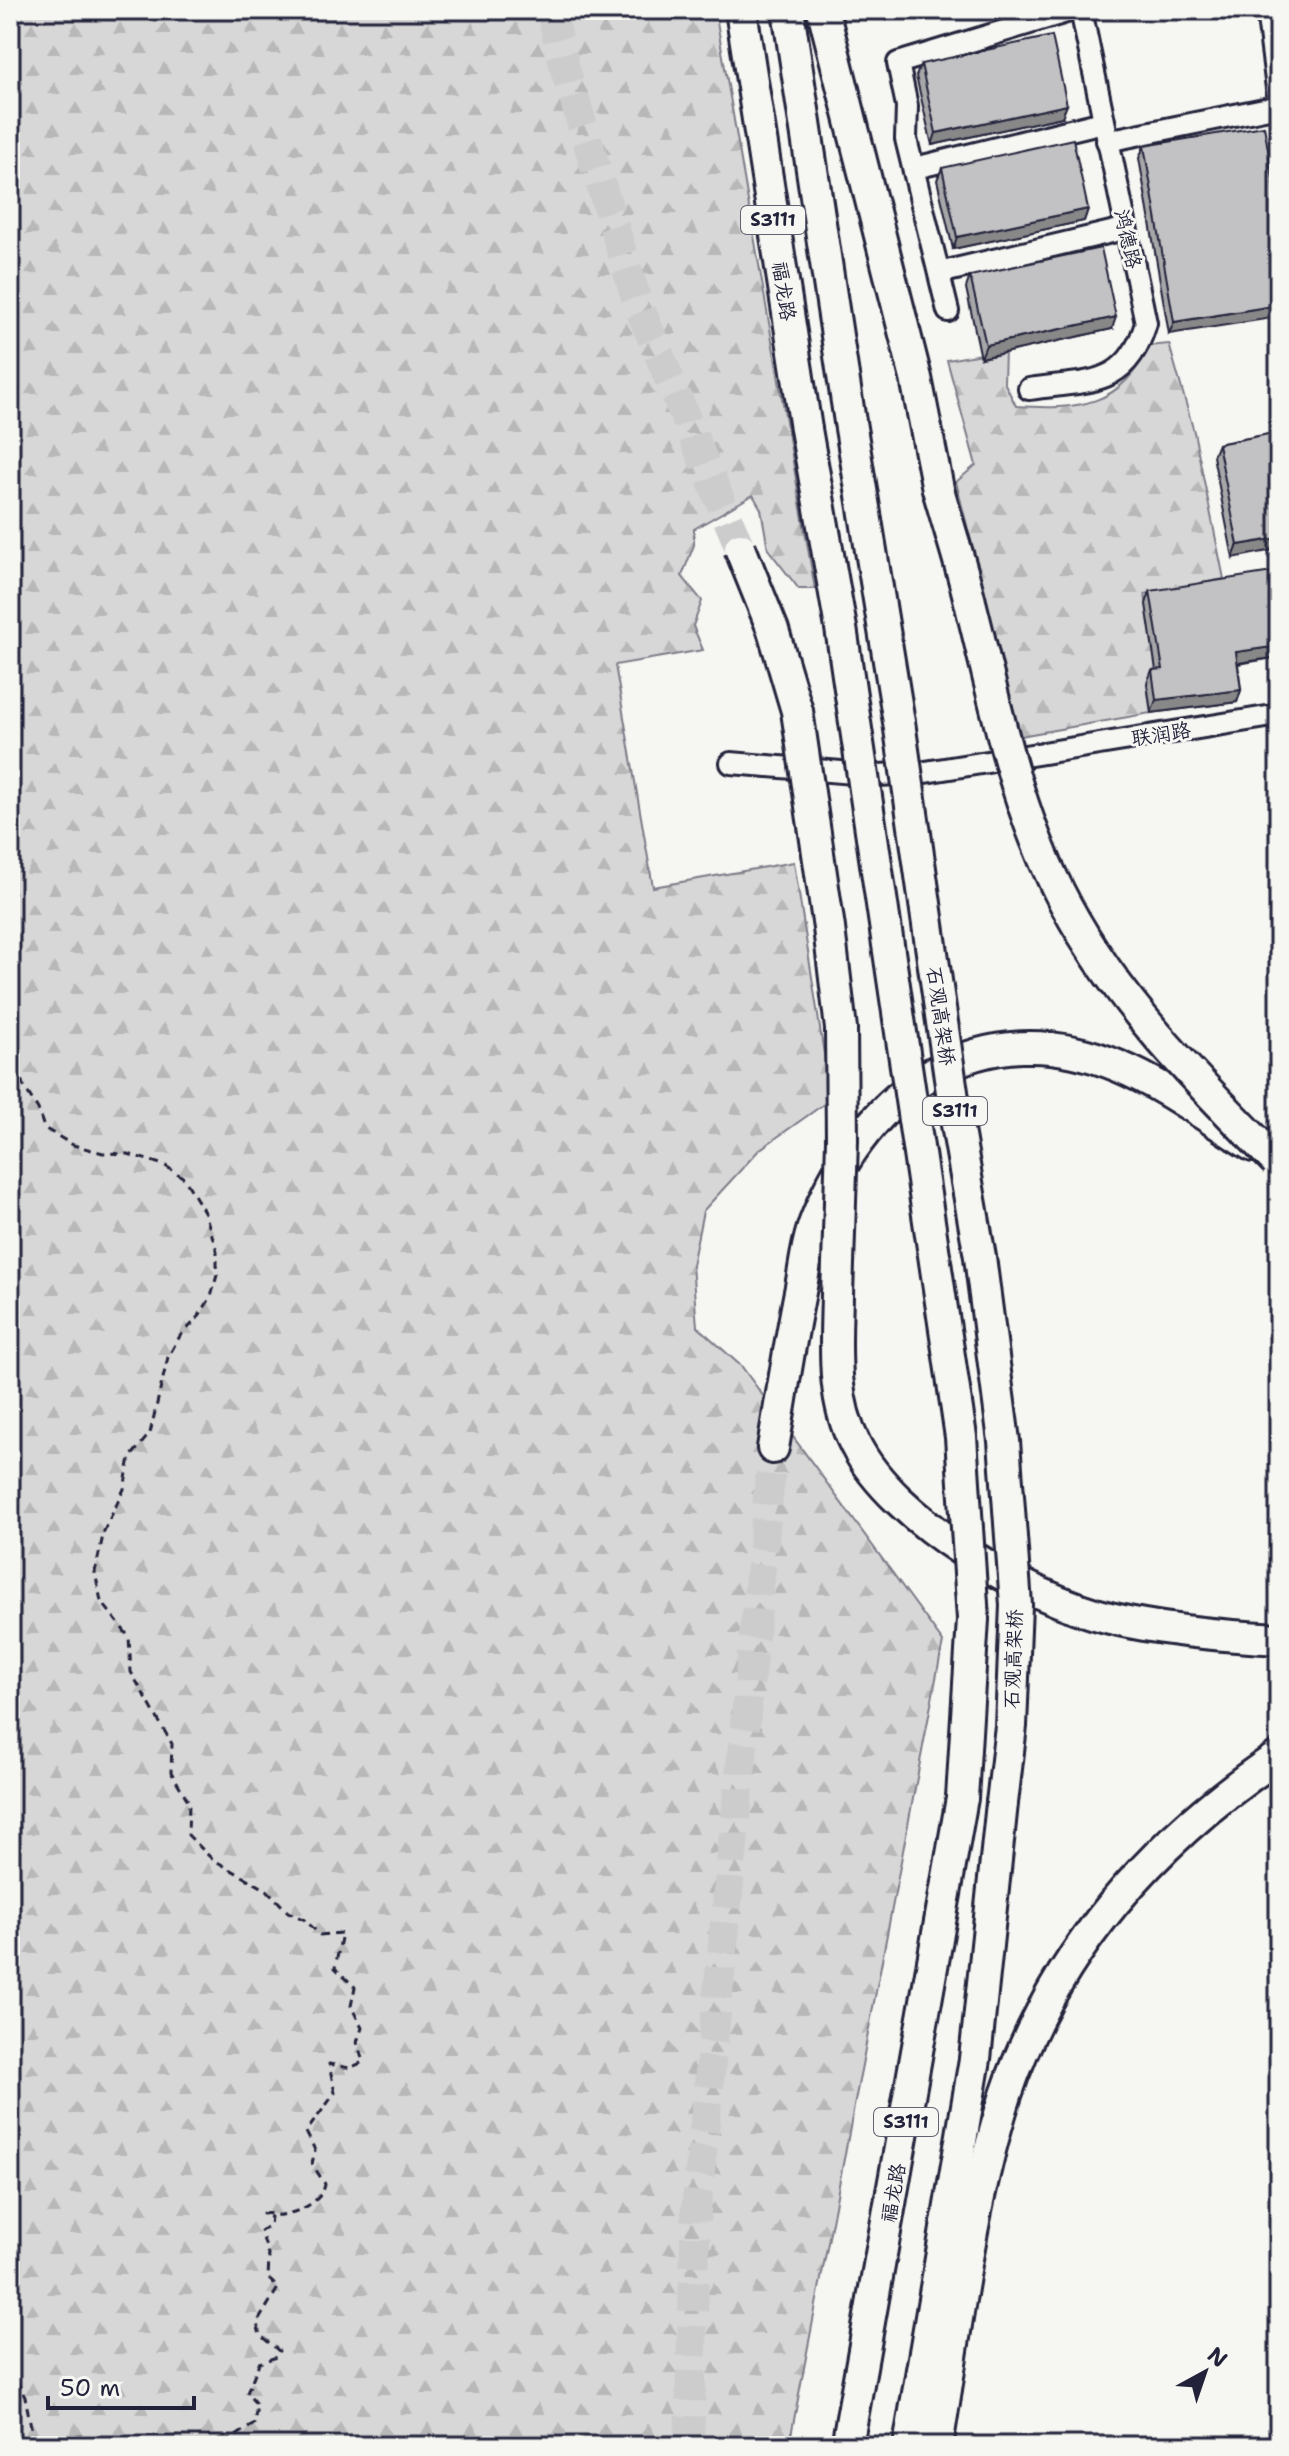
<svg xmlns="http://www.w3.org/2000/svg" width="1289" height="2456" font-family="'Shantell Sans','LXGW WenKai TC',sans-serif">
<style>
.forest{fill:url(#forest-firs);stroke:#7c7c89;stroke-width:2}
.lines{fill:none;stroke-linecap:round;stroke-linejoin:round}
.highway-tunnel{stroke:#cccccd;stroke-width:30;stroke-dasharray:30 15;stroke-linecap:butt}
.minor-casing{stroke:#22223b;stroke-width:26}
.highway-casing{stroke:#22223b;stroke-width:36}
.path{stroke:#22223b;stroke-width:3;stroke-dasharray:8 6;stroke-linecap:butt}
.minor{stroke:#f6f6f2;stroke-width:20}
.highway{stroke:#f6f6f2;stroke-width:30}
.highway-bridge-casing{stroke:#22223b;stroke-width:36;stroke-linecap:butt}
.highway-bridge{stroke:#f6f6f2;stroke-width:30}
.wall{fill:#a7a7a9;stroke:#22223b;stroke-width:2}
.shaded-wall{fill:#888889;stroke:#22223b;stroke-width:2}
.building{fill:#c2c2c4;stroke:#22223b;stroke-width:2}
.labels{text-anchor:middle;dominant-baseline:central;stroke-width:6;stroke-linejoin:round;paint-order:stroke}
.shield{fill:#f6f6f2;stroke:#626272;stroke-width:2}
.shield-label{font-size:18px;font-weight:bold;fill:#22223b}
.street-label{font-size:20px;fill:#22223b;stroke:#f6f6f2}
</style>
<defs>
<pattern id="forest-firs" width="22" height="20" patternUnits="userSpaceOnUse" patternTransform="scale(2)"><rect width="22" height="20" fill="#d7d7d7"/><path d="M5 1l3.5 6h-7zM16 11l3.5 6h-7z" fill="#b8b8b9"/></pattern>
</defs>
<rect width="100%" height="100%" fill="#f6f6f2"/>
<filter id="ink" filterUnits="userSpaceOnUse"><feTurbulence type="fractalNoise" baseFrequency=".0125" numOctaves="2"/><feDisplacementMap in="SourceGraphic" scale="16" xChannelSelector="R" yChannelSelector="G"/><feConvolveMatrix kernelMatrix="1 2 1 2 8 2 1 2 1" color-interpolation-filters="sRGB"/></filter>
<g filter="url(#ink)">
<!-- forest -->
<g class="forest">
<path d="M 10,10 L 715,10 L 815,589 L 799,589 L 768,549 L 761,509 L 753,495 L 694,529 L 694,545 L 682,576 L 702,601 L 693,626 L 703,650 L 615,665 L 653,887 L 794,862 L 831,1099 L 759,1150 L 703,1211 L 692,1265 L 697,1326 L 742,1367 L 943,1642 L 789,2446 L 10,2446 Z"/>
<path d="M 1169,344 L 1194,432 L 1224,579 L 1145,594 L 1158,681 L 1147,683 L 1151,713 L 1020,736 L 956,482 L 976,465 L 947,360 L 1005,350 L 1004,382 L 1016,406 C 1076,410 1123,407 1148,346 Z"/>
</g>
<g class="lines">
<!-- highway-tunnel -->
<g class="highway-tunnel">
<path d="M 551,10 L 565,69 L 638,304 L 740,548"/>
<path d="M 689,2446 L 696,2211 L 773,1448"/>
</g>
<!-- minor casing -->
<g class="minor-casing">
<g id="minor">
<path d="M 1267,10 L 1279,104"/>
<path d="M 1107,141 L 1279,106"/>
<path d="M 915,168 L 1103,122"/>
<path d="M 939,273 L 1124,229"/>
<path d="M 948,311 L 906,139 L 907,106 L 898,63 L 1073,10"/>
<path d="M 1029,389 C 1087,380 1127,389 1146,323 L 1081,10"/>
<path d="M 731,763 L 878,775 L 919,773 L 1279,715"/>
</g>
</g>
<!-- highway casing -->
<g class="highway-casing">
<g id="highway">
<path d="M 741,10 L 806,429"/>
<path d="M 788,10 L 850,422"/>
<path d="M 823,10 L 916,378 L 938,489"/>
<path d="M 837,1295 C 836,1344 831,1398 855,1444 C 894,1522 1027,1598 1110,1618 C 1164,1631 1224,1636 1279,1639"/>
<path d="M 773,1448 C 782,1394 790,1341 801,1287 C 805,1264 808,1238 817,1217 C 867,1089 982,1008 1118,1066 C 1166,1086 1209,1119 1253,1146"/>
<path d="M 847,2446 L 962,1798"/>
<path d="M 909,2446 L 975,2059 L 1002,1803"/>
<path d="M 937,2446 C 956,2332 970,2205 1006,2095 C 1054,1952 1155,1839 1279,1756"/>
</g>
</g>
<!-- path -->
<g class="path">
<path d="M 10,1040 L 23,1085 L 38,1109 L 44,1128 L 73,1145 L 103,1153 L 128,1154 L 164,1165 L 184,1178 L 205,1213 L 217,1251 L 217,1275 L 211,1297 L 197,1319 L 180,1336 L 168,1357 L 150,1433 L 130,1458 L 124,1489 L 104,1531 L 95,1572 L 101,1601 L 129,1637 L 131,1672 L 172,1744 L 171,1772 L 189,1802 L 188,1835 L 212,1859 L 267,1890 L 288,1912 L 305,1920 L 320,1935 L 342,1933 L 335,1968 L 355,1987 L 351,2006 L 362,2028 L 357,2042 L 363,2062 L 350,2068 L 329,2064 L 335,2093 L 306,2132 L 315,2150 L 312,2164 L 325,2184 C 323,2201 298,2213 281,2215 C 274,2216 270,2212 263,2214 L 271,2217 L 270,2224 L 261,2231 L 269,2258 L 268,2278 L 278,2288 L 257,2323 L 260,2335 L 279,2351 L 276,2357 L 259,2363 L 247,2393 L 257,2405 L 254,2424 L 221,2446"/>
<path d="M 10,2368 L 25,2397 L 35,2446"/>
</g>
<!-- minor -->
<use href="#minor" class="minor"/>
<!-- highway -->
<use href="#highway" class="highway"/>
<!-- highway-bridge casing -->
<g class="highway-bridge-casing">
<g id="highway-bridge">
<path d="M 850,422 L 899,722 L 955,1113 L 980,1257 L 1004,1441 L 1016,1605 L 1011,1726 L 1002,1803"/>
<path d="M 806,429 L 841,628 L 961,1437 L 973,1619 L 962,1798"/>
<path d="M 938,489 C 949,528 962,567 971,606 C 997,708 1015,811 1066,905 C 1119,1004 1197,1081 1276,1161"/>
<path d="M 740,548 L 773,630 L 797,711 L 829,928 L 841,1029 L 842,1140 L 837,1295"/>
</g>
</g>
<!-- highway-bridge -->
<use href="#highway-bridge" class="highway-bridge"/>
</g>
<!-- wall -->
<g class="wall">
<path d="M 921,64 L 1062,117 L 932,145 L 916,76 Z"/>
<path d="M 1144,146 L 1279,214 L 1169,334 L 1139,158 Z"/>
<path d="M 942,168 L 1088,209 L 1084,221 L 953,249 L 937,180 Z"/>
<path d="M 970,276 L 1112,329 L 981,358 L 966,288 Z"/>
<path d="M 1279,432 L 1233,558 L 1213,456 L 1218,444 Z"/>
<path d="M 1150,591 L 1279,657 L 1238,664 L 1241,690 L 1237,702 L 1151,713 L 1147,683 L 1152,670 L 1156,670 L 1146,604 Z"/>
</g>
<!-- shaded-wall -->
<g class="shaded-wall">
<path d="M 1067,105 L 1062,117 L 932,145 L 936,133 Z"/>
<path d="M 1088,209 L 1084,221 L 953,249 L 957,237 Z"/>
<path d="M 1279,305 L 1279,317 L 1169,334 L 1174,322 Z"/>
<path d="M 1116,317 L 1112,329 L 981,358 L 986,345 Z"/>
<path d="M 1279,538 L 1279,549 L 1233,558 L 1238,545 Z"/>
<path d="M 1279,646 L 1279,657 L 1232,664 L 1236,652 Z"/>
<path d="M 1241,690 L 1237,702 L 1151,713 L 1156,700 Z"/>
</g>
<!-- building -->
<g class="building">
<path d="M 1052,36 L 1067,105 L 936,133 L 921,64 Z"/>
<path d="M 1264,126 L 1279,214 L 1279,305 L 1174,322 L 1144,146 Z"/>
<path d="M 1073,139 L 1088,209 L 957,237 L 942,168 Z"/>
<path d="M 1101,248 L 1116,317 L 986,345 L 970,276 Z"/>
<path d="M 1279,432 L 1279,538 L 1238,545 L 1218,444 Z"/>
<path d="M 1279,571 L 1279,646 L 1236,652 L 1241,690 L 1156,700 L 1152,670 L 1163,669 L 1150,591 Z"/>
</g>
</g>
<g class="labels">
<!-- shield labels -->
<g class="shield">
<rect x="741" y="206" width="64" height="28" rx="6"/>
<rect x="923" y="1097" width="64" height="28" rx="6"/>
<rect x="874" y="2108" width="64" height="28" rx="6"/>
</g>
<g class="shield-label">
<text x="773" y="220">S3111</text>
<text x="955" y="1111">S3111</text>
<text x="906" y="2122">S3111</text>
</g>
<!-- street labels -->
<g class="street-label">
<text transform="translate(1128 239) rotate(77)">鸿德路</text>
<text transform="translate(784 291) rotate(81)">福龙路</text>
<text transform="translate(1161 734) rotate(-9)">联润路</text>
<text transform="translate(941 1016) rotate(82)">石观高架桥</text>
<text transform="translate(1013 1659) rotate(-88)">石观高架桥</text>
<text transform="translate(893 2193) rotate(-80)">福龙路</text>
</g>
</g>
<!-- margin -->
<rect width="1289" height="2456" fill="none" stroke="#f6f6f2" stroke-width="40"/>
<rect x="20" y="20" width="1249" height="2416" fill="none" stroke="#22223b" stroke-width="3" filter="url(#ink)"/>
<!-- north arrow -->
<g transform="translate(1205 2372) rotate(40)" stroke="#f6f6f2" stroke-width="6" paint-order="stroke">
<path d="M0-6L14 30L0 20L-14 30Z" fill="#22223b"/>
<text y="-12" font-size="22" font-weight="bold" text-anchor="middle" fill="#22223b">N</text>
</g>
<!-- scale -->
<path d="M48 2396v12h146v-12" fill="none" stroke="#22223b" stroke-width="4"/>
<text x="60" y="2396" font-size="24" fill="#22223b" stroke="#f6f6f2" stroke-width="6" paint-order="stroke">50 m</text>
</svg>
